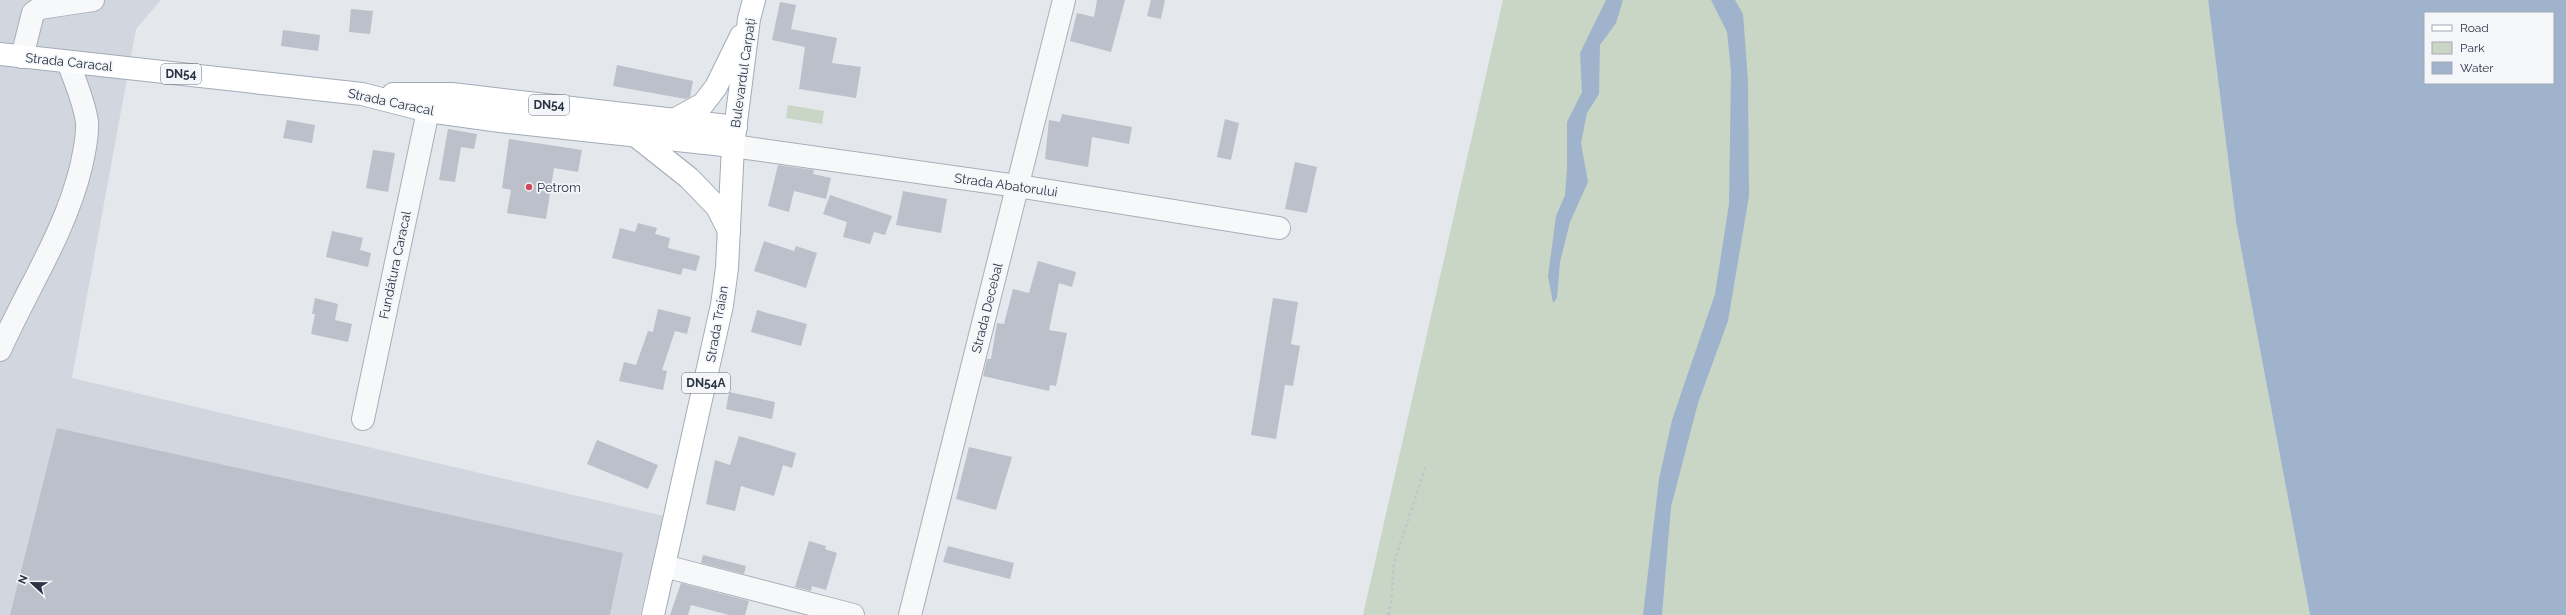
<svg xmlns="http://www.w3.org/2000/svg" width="2566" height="615" font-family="Raleway,sans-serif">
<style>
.built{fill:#d2d6de}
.green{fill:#c9d6c5}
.water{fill:#9fb4cc;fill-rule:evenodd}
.building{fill:#bbc0ca}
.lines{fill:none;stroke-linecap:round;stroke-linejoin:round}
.minor-casing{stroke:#a9aeb7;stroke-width:24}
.major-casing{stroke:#a3abb8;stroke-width:24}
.path{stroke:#c2c5cb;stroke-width:2.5;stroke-dasharray:3 3;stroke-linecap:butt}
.minor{stroke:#f7f8fa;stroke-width:22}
.major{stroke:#fff;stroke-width:22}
.poi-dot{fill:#d1495b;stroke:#f4f6f9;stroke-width:1.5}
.labels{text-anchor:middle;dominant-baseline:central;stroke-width:3.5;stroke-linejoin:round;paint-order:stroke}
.shield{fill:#f4f6f9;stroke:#676e7b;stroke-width:1}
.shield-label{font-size:12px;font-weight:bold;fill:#2b3445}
.street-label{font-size:13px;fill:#2b3445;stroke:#f4f6f9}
.poi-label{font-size:13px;fill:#2b3445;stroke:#f4f6f9;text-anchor:start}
</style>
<rect width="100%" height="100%" fill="#e4e7ec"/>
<!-- built -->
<path class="built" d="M 0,0 L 161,0 L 136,29 L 72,378 L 664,516 L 640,615 L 0,615 Z"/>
<!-- green -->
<g class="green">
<path d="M 1503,0 L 2208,0 L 2236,222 L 2310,615 L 1363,615 Z"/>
<path d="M 788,105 L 824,111 L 822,124 L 786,118 Z"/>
</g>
<!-- water -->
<g class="water">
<path d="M 1606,0 L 1623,0 L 1616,23 L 1600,45 L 1599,94 L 1587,113 L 1581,143 L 1588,182 L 1570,222 L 1560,262 L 1557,298 L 1553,303 L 1548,276 L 1556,216 L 1565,195 L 1567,169 L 1567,122 L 1582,92 L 1580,53 Z"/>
<path d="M 1711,0 L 1735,0 L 1743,14 L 1748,81 L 1749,196 L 1728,321 L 1698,403 L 1671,507 L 1662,615 L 1643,615 L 1659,479 L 1672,420 L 1715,294 L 1729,204 L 1731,71 L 1727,32 Z"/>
<path d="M 2208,0 L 2566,0 L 2566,615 L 2310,615 L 2236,222 ZM 2425,13 L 2553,13 L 2553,83 L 2425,83 Z"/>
</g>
<!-- building -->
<g class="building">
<path d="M 1097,0 L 1125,0 L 1111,52 L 1070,41 L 1077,13 L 1094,17 Z"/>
<path d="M 1151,0 L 1165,0 L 1161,19 L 1147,16 Z"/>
<path d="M 780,2 L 796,5 L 791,29 L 837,38 L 832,63 L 861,67 L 856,98 L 799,89 L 805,47 L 772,40 Z"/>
<path d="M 351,9 L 373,11 L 370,34 L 349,32 Z"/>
<path d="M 283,30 L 320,35 L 318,51 L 281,46 Z"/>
<path d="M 617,65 L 693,81 L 690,97 L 686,99 L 613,86 Z"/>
<path d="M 1062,114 L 1132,127 L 1129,144 L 1092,137 L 1088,167 L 1045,159 L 1049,120 L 1060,122 Z"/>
<path d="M 1225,119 L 1239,123 L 1231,160 L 1217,157 Z"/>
<path d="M 287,120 L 315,125 L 312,143 L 283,138 Z"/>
<path d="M 448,129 L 477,134 L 474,149 L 461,147 L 455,182 L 439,180 Z"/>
<path d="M 509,139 L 582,150 L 578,172 L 554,168 L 546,219 L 507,213 L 511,190 L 502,188 Z"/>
<path d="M 373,150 L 395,153 L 388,192 L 366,188 Z"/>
<path d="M 1295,162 L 1317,167 L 1307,213 L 1285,209 Z"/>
<path d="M 778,165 L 814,170 L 813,174 L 831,178 L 826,199 L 794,191 L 789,212 L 768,206 Z"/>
<path d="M 903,191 L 947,199 L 941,233 L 896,225 Z"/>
<path d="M 830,195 L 892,216 L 885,235 L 874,232 L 870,244 L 843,237 L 847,222 L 823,214 Z"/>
<path d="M 638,223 L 657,228 L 655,234 L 670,238 L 668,248 L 700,256 L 696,271 L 683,268 L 681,275 L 612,258 L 620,228 L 635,232 Z"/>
<path d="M 332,231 L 363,238 L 360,250 L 371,253 L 368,267 L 326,257 Z"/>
<path d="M 764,241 L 794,251 L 796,246 L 817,253 L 806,288 L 754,271 Z"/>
<path d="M 1038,261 L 1076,272 L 1072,287 L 1059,283 L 1049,330 L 1067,333 L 1056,386 L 1050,385 L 1049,391 L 983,376 L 987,359 L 991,359 L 997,323 L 1004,324 L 1013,289 L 1029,293 Z"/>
<path d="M 315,298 L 338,304 L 335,320 L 352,324 L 348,342 L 311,334 L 315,314 L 312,314 Z"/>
<path d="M 1273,298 L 1298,302 L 1291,344 L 1300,346 L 1293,386 L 1285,385 L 1276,439 L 1251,435 Z"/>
<path d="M 658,309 L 691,317 L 687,334 L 675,331 L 662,370 L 667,371 L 663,390 L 619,381 L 624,362 L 636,365 L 648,331 L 653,332 Z"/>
<path d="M 757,310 L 807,324 L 801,346 L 751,332 Z"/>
<path d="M 729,392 L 775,402 L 772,419 L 726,409 Z"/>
<path d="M 57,428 L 623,553 L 610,615 L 10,615 Z"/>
<path d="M 739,436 L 796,453 L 792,468 L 783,465 L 774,496 L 741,486 L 735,511 L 706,504 L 715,460 L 730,465 Z"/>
<path d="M 597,440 L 658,465 L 648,489 L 587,464 Z"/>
<path d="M 969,447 L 1012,457 L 996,510 L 956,499 Z"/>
<path d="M 809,541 L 826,546 L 825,549 L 837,553 L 826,590 L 812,586 L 811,591 L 795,587 Z"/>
<path d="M 948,546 L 1014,563 L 1010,579 L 943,562 Z"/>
<path d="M 703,555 L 746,566 L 744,574 L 701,563 Z"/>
<path d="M 681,583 L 749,601 L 745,615 L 729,615 L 691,605 L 688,615 L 670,615 Z"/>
</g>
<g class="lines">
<!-- minor casing -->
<g class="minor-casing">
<g id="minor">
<path d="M 22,57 L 33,13 L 40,8 L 93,0"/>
<path d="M 733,146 L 1018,186 L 1279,228"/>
<path d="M 0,350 C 27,289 65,233 81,167 C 84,153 88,137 87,122 C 84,101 75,81 68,62"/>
<path d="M 363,419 L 428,111"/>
<path d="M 664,566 L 853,615"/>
<path d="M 910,615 L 1064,0"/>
</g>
</g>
<!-- major casing -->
<g class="major-casing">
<g id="major">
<path d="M 0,54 L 362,94 L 428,111 L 500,121 L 733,146"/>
<path d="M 393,94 L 452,94 L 736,127"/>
<path d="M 674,120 L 703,104 L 716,87 L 741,36"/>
<path d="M 636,136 L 689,178 L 717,207 L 729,231"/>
<path d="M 653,615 L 722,305 L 727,268 L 733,146 L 749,19 L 754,0"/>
</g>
</g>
<!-- path -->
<path class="path" d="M 1388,615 L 1391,604 L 1394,563 L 1426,465"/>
<!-- minor -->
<use href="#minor" class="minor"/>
<!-- major -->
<use href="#major" class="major"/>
</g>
<!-- markers -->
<circle class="poi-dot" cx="529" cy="187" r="4"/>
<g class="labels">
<!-- shield labels -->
<g class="shield">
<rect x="161" y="64" width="40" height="20" rx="3"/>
<rect x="529" y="95" width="40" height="20" rx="3"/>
<rect x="682" y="373" width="48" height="20" rx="3"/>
</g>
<g class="shield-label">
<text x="181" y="74">DN54</text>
<text x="549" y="105">DN54</text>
<text x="706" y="383">DN54A</text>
</g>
<!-- street labels -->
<g class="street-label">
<text transform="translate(69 62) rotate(6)">Strada Caracal</text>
<text transform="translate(743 73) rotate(-82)">Bulevardul Carpați</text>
<text transform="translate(391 102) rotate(12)">Strada Caracal</text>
<text transform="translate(1006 185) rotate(8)">Strada Abatorului</text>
<text transform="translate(395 265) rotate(-78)">Fundătura Caracal</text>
<text transform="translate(987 308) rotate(-76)">Strada Decebal</text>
<text transform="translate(717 324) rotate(-80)">Strada Traian</text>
</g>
<!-- poi labels -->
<g class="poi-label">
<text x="537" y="187">Petrom</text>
</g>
</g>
<!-- legend -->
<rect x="2424" y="12" width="130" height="72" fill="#f4f6f9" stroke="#a4a8b1"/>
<rect x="2432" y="25" width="20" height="6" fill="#ffffff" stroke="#a4a8b1"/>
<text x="2460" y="32" font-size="12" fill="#2b3445">Road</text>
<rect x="2432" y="42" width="20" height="12" fill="#c9d6c5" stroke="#a4a8b1"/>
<text x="2460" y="52" font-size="12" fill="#2b3445">Park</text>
<rect x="2432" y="62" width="20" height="12" fill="#9fb4cc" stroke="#a4a8b1"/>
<text x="2460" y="72" font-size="12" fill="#2b3445">Water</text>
<!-- north arrow -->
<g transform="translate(32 583) rotate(292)" stroke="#f4f6f9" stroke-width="3" paint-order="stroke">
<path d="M0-3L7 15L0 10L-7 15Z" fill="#2b3445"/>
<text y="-6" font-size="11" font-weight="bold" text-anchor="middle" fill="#2b3445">N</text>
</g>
</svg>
